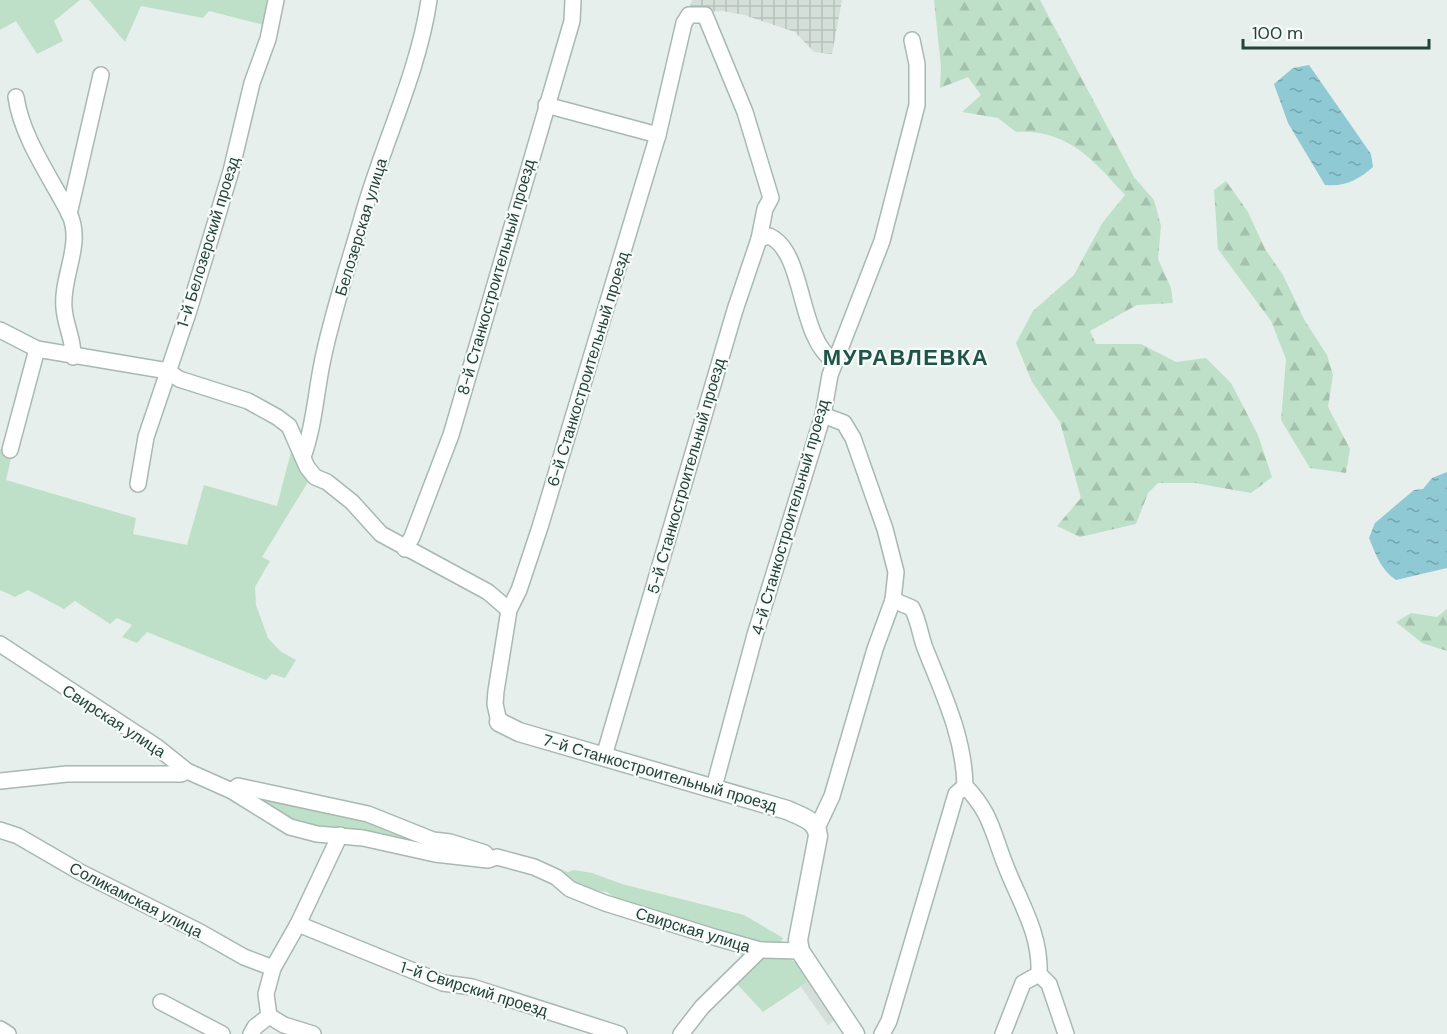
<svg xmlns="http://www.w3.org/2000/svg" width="1447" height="1034" font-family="'DM Sans',sans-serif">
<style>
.built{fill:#d4dfda}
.industrial{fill:url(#industrial-grid)}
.green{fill:#bfe0c8}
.forest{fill:url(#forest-firs)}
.water{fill:url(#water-ripples)}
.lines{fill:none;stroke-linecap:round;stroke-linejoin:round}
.minor-casing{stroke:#a8b8b2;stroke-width:18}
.tertiary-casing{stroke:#a8b8b2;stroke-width:21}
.minor{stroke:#fff;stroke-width:15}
.tertiary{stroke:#fff;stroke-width:18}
.labels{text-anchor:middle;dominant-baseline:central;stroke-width:4.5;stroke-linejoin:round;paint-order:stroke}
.street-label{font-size:16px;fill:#24423a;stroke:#f7fbf9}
.district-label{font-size:22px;font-weight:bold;letter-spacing:1.5px;fill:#1f5548;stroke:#f7fbf9}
</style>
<defs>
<pattern id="industrial-grid" width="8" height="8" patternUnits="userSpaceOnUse" patternTransform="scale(1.5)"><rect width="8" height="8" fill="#d4dfda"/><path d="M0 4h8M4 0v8" fill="none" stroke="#b6c1bc"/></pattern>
<pattern id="forest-firs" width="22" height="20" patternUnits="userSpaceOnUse" patternTransform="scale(1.5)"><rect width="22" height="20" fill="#bfe0c8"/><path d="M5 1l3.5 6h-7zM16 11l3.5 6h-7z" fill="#a4c1ad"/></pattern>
<pattern id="water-ripples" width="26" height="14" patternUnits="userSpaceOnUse" patternTransform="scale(1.5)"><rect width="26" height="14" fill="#8ec9d4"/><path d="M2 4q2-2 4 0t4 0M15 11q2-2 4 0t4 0" fill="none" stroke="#74a5ad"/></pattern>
</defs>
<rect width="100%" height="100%" fill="#e6efeb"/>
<!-- built -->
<path class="built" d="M 812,979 L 835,1020 L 828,1025 L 801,987 Z"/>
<!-- industrial -->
<path class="industrial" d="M 692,0 L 842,0 L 832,54 L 814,52 L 795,32 L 744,15 L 723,11 L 703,12 L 689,9 Z"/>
<!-- green -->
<g class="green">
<path d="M 0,0 L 80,0 L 54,21 L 63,41 L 37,54 L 16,21 L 0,30 Z"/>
<path d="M 89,0 L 281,0 L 275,28 L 209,11 L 203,18 L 141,6 L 125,42 Z"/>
<path d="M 292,448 L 308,482 L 262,557 L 270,561 L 255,587 L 256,605 L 268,638 L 280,651 L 296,660 L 285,678 L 272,674 L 266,680 L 147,632 L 137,643 L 122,637 L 132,625 L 117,618 L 110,624 L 75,601 L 64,609 L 28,590 L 15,597 L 0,590 L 0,449 L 12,454 L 6,480 L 136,518 L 133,534 L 187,545 L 204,485 L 277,506 Z"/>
<path d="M 252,793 L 298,808 L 346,812 L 483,857 L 295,825 L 261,806 Z"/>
<path d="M 518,855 L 568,872 L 574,870 L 592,873 L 622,884 L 744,915 L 783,938 L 777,947 L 624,904 L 607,892 L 584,889 L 508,857 Z"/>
<path d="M 761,955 C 789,956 793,957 812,979 L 763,1012 L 735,982 Z"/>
</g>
<!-- forest -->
<g class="forest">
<path d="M 934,0 L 1040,0 L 1134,177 L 1154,200 L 1161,226 L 1158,259 L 1171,288 L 1173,303 L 1137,305 L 1090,331 L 1096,344 L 1141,344 L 1176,362 L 1206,358 L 1231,383 L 1258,435 L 1272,477 L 1251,493 L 1195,483 L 1158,483 L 1148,493 L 1136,524 L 1080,537 L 1057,526 L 1081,498 L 1060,422 L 1032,382 L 1016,343 L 1033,311 L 1074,275 L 1103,222 L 1125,195 C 1093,160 1068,129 1016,132 L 998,118 L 962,112 L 981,95 L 968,77 L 940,88 L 941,67 Z"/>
<path d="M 1226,181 L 1248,212 L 1265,249 L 1283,275 L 1305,321 L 1327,355 L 1333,375 L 1328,407 L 1350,449 L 1346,473 L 1310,468 L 1281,420 L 1286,359 L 1271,321 L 1218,249 L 1214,190 Z"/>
<path d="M 1447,609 L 1447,651 L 1422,643 L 1396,622 L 1411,613 L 1437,617 Z"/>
</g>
<!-- water -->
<g class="water">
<path d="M 1309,65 L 1371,154 L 1373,167 C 1358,180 1345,187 1325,185 L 1288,123 L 1274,84 L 1293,68 Z"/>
<path d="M 1447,472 L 1447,568 L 1396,580 C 1381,570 1376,555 1369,538 L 1375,523 L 1414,490 L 1423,489 L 1432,478 Z"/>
</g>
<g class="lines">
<!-- minor casing -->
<g class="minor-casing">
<g id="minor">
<path d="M 16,97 C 22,138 50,176 69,213 C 84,244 61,276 64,308 C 65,325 74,340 73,357"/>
<path d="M 546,105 L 658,135"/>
<path d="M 69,214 L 101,75"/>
<path d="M 759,239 L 769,236 C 806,252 797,338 835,362"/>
<path d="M 0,330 L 37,349 L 168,371 L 179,379 L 248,401 L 277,417 L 289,426 L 307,467 L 315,477 L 327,482 L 352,502 L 381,534 L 488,592 L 509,610"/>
<path d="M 823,415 L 844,423 L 853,438 L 885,529 L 896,572 L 893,600 L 912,608 C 919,621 920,635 925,648 C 943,694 964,736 965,786 C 991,813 992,831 1005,864 C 1019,901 1041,933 1039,974 L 1049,984 L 1066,1034"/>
<path d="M 10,450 L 37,349"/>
<path d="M 303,457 C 315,424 316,388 324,354 C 334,308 349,263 362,218 C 382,145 418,75 429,0"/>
<path d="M 138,484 L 146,437 L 189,310 L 231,171 L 252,83 L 268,39 L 276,0"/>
<path d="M 405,549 L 412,537 L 451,435 L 572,21 L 573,0"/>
<path d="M 0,644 L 157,747 L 187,771 L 232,791 L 290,827 L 317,834 L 363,838 L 435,854 L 488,860 L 497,857 L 534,867 L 556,877 L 570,889 L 605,903 L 714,937 L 760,950 L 800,951"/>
<path d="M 499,722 L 495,704 L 496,691 L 509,610 L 519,590 L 540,527 L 658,135 L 684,23 L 689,15 L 705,15 L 745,112 L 771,198 L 765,209 L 759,239 L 735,310 L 604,756"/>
<path d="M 0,781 L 67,774 L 181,774 L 187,771"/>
<path d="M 714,787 L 755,635 L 823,415 L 830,375 L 882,241 L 917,105 L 917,64 L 912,40"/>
<path d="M 232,791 L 238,786 L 368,814 L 433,840 L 450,842 L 485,853"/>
<path d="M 817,828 L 832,796 L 875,649 L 893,600"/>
<path d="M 0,830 L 18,836 L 80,872 L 200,932 L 244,957 L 273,968"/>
<path d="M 298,924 L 443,983 L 472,987 L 619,1034"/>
<path d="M 161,1002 L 222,1034"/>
<path d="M 269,1016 L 266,994 L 273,968 L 298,924 L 340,835"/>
<path d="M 269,1016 L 284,1025 L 313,1034"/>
<path d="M 0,1029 L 8,1034"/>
<path d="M 251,1034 L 255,1027 L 269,1016"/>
<path d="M 681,1034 L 702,1007 L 760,950"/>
<path d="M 882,1034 L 889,1021 L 956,794 L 965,786"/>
<path d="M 1003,1034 L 1023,983 L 1039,974"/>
</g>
</g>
<!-- tertiary casing -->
<g class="tertiary-casing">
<path id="tertiary" d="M 499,722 L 519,732 L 787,810 C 800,816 817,820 818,836 L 798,940 L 800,951 L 855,1034"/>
</g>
<!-- minor -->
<use href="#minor" class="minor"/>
<!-- tertiary -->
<use href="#tertiary" class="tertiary"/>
</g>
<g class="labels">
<!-- street labels -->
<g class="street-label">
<text transform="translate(361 227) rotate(-73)">Белозерская улица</text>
<text transform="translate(208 242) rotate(-73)">1-й Белозерский проезд</text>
<text transform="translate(496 277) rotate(-74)">8-й Станкостроительный проезд</text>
<text transform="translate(588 369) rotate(-73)">6-й Станкостроительный проезд</text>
<text transform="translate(686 476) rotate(-74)">5-й Станкостроительный проезд</text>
<text transform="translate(790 517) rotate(-74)">4-й Станкостроительный проезд</text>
<text transform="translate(114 721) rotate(33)">Свирская улица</text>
<text transform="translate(660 773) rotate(16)">7-й Станкостроительный проезд</text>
<text transform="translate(136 900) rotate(27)">Соликамская улица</text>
<text transform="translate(693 930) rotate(17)">Свирская улица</text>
<text transform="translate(474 989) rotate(17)">1-й Свирский проезд</text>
</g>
<!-- district labels -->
<g class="district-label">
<text x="906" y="357">МУРАВЛЕВКА</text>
</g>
</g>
<!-- scale -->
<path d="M1243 39v9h186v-9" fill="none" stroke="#24423a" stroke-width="3"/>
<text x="1252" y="39" font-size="18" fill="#24423a" stroke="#f7fbf9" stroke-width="4.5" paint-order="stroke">100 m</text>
</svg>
